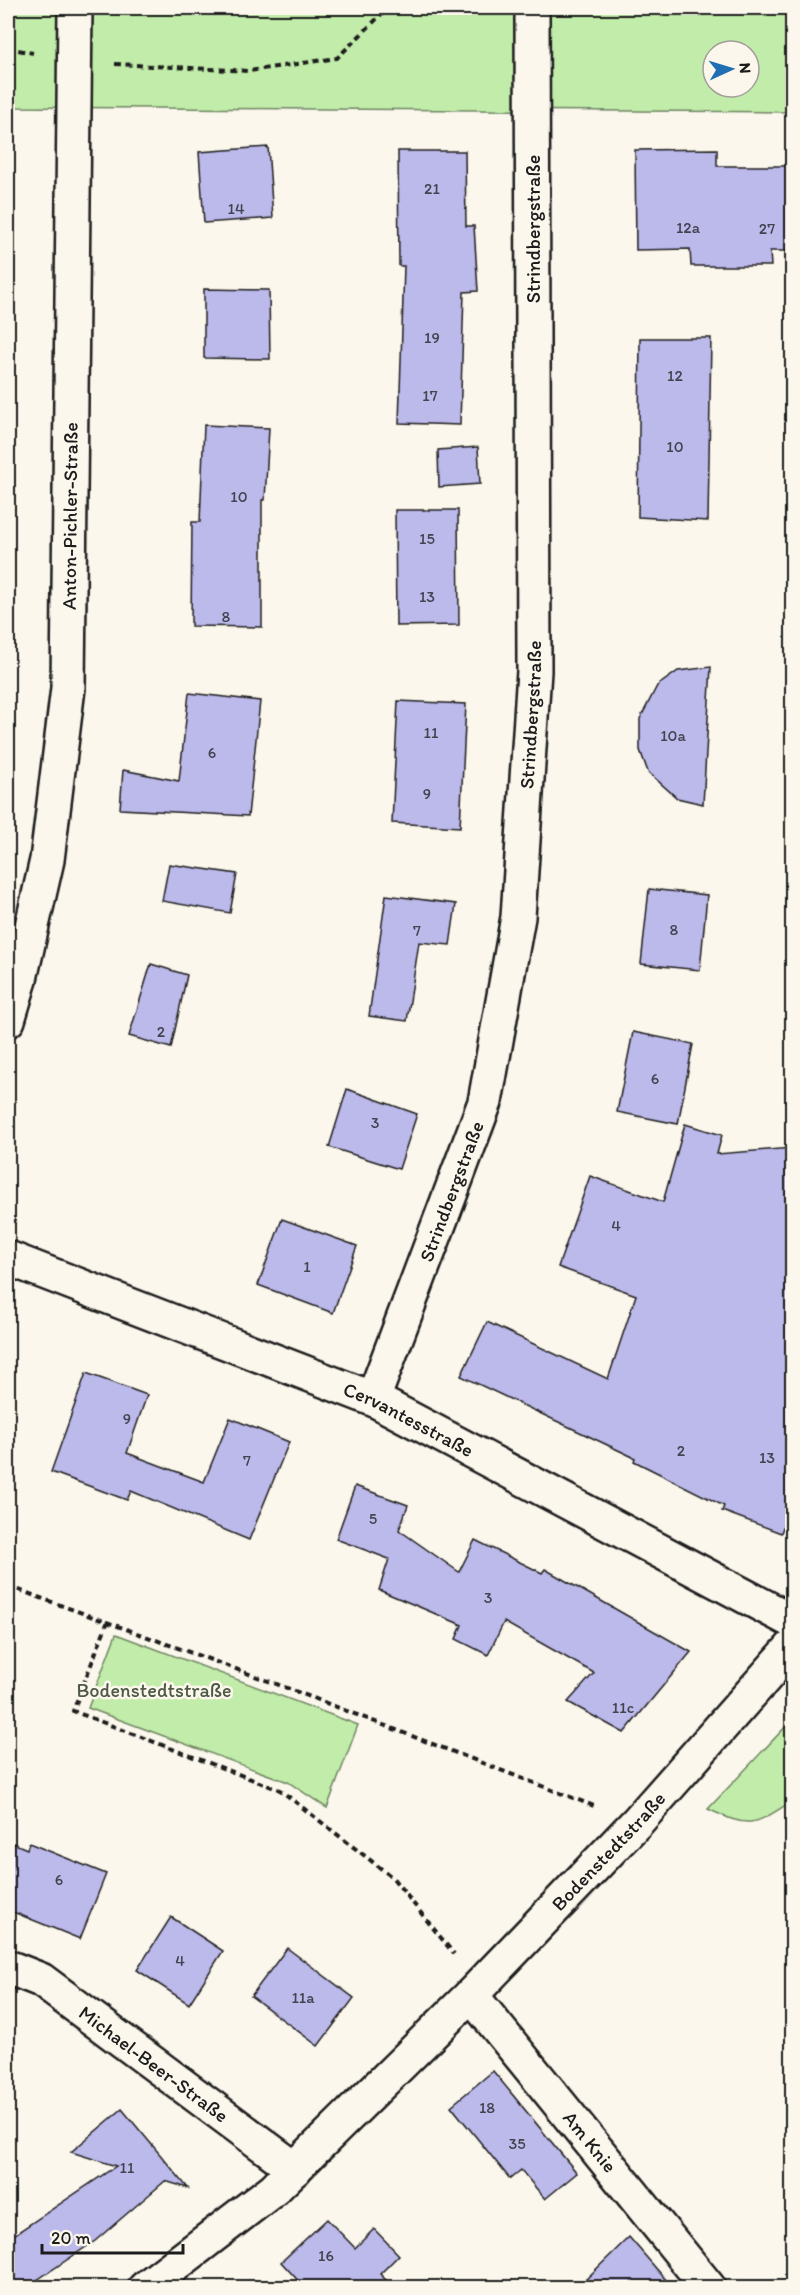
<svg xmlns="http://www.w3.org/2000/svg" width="800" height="2295" font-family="Itim,sans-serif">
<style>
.green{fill:#c1eca9;stroke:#6e8462;stroke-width:1.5;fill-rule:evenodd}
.building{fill:#bcb9eb;stroke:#1c1c1c;stroke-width:1.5}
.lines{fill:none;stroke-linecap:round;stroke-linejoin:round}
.minor-casing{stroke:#1c1c1c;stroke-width:38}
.path{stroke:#1c1c1c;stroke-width:4;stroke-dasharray:6 4.5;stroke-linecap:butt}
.minor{stroke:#fbf7ec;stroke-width:33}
.labels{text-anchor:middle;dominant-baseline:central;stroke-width:5;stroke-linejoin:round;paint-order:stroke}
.number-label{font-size:16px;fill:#444350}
.street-label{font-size:20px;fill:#1c1c1c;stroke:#fbf7ec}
.park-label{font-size:20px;fill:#4e5a46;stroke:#fbf7ec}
</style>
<rect width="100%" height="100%" fill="#fbf7ec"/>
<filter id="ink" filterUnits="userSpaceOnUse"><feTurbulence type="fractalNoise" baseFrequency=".0167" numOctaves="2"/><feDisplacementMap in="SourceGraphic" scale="12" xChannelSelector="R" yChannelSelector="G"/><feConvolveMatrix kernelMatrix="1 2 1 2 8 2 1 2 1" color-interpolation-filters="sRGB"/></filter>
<g filter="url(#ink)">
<!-- green -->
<g class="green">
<path d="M 8,8 L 792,8 L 792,112 L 8,107 ZM 713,51 L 749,51 L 749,87 L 713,87 Z"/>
<path d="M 116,1634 L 358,1725 L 327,1808 L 288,1782 L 88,1708 Z"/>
<path d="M 792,1720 L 792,1801 C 753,1826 751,1829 708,1809 Z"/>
</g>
<!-- building -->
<g class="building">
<path d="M 268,147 L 273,218 L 204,223 L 199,152 Z"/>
<path d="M 717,149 L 717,166 L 792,166 L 792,251 L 770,251 L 771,266 L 691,266 L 690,249 L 636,250 L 635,150 Z"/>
<path d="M 398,151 L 465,151 L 466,226 L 474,226 L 478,291 L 464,292 L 460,425 L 399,423 L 404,266 L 399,266 Z"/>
<path d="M 204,289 L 269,290 L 270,359 L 204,358 Z"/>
<path d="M 640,338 L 711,338 L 708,521 L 638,517 Z"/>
<path d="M 204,425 L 269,428 L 265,500 L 262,500 L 262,627 L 191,626 L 192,522 L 200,522 Z"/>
<path d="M 478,447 L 480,484 L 439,487 L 438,450 Z"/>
<path d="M 395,510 L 458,510 L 459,625 L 396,626 Z"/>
<path d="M 711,667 L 703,804 L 677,798 L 648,772 L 640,750 L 640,719 L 657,686 L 678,671 Z"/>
<path d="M 189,693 L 260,701 L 248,816 L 120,809 L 123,770 L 179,781 Z"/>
<path d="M 398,701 L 466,704 L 460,827 L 392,823 Z"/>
<path d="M 169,864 L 237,874 L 230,913 L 162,901 Z"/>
<path d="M 649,889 L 707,895 L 700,970 L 641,964 Z"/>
<path d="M 386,895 L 456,904 L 450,945 L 419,942 L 407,1021 L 369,1016 Z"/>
<path d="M 151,964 L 187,975 L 171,1048 L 129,1036 Z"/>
<path d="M 633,1032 L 693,1044 L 678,1124 L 617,1112 Z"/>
<path d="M 347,1089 L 417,1114 L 399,1169 L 329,1147 Z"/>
<path d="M 685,1124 L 722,1135 L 717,1154 L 792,1148 L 792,1501 L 781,1533 L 722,1511 L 724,1506 L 634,1461 L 635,1458 L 461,1376 L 487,1322 L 608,1379 L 636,1295 L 558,1267 L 590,1176 L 663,1202 Z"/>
<path d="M 282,1219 L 357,1246 L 333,1313 L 258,1285 Z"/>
<path d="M 86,1373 L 147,1395 L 127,1453 L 204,1482 L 230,1418 L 289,1442 L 249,1540 L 131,1491 L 127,1500 L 51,1472 Z"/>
<path d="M 355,1486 L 408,1505 L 399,1530 L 459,1572 L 475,1540 L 542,1573 L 545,1569 L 691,1652 L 624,1733 L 568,1702 L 594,1673 L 504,1622 L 488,1655 L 456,1639 L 462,1625 L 379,1590 L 389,1559 L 336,1539 Z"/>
<path d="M 8,1841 L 27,1849 L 29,1843 L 106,1874 L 80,1939 L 8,1910 Z"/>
<path d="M 171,1917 L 223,1951 L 189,2004 L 137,1970 Z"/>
<path d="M 287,1948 L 354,1998 L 318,2046 L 251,1996 Z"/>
<path d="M 493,2071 L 577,2173 L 545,2199 L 521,2170 L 510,2179 L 451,2106 Z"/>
<path d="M 122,2109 L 188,2188 L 165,2181 L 95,2241 L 25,2288 L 8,2288 L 8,2239 L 116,2166 L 71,2152 Z"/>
<path d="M 327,2219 L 355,2248 L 374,2229 L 399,2255 L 380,2274 L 394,2288 L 305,2288 L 281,2262 Z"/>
<path d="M 629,2237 L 673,2288 L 577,2288 Z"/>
</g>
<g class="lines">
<!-- minor casing -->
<g class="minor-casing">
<g id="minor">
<path id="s1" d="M 8,1020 L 19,983 L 47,860 L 68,688 L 75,8"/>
<path id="s2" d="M 8,1258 L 373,1399 L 792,1621"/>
<path id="s3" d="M 373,1399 L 485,1102 L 518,917 L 534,671 L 532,8"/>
<path id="s4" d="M 8,1967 L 41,1980 L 295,2169"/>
<path id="s5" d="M 471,1995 L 709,2288"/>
<path id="s6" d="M 145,2288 L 274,2189 L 471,1995 L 637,1822 L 792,1647"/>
</g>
</g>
<!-- path -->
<g class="path">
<path d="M 8,48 L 33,53"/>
<path d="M 115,64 L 249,71 L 337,58 L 388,8"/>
<path d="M 8,1586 L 274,1683 L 594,1806"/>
<path d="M 108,1621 L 73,1711 L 280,1790 L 392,1877 L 454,1954"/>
</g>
<!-- minor -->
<use href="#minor" class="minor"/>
</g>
</g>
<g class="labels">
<!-- number labels -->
<g class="number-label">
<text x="432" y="188">21</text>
<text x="236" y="208">14</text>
<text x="688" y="227">12a</text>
<text x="767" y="228">27</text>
<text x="432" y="337">19</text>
<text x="675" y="375">12</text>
<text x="430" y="395">17</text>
<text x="675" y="446">10</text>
<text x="239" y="496">10</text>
<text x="427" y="538">15</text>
<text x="427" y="596">13</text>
<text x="226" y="616">8</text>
<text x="431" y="732">11</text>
<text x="673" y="735">10a</text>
<text x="212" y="752">6</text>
<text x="427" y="793">9</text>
<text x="674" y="929">8</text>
<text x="417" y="930">7</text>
<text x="161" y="1031">2</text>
<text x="655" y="1078">6</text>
<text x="375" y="1122">3</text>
<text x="616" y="1225">4</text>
<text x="307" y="1266">1</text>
<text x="127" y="1418">9</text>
<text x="681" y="1450">2</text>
<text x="767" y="1457">13</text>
<text x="247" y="1460">7</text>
<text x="373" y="1518">5</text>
<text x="488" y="1597">3</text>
<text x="623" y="1707">11c</text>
<text x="59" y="1879">6</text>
<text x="180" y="1960">4</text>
<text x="303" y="1997">11a</text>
<text x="487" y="2107">18</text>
<text x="517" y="2143">35</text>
<text x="127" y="2167">11</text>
<text x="326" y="2255">16</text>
</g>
<!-- street labels -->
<g class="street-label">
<text transform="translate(533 229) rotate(-90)">Strindbergstraße</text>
<text stroke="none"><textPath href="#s1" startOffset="510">Anton-Pichler-Straße</textPath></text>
<text stroke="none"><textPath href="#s3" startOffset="708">Strindbergstraße</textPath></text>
<text stroke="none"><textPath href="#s3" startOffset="222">Strindbergstraße</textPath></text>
<text stroke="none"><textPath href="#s2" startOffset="432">Cervantesstraße</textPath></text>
<text stroke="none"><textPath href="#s6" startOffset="638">Bodenstedtstraße</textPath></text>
<text stroke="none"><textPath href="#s4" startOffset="176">Michael-Beer-Straße</textPath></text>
<text stroke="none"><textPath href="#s5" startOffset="189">Am Knie</textPath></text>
</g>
<!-- park labels -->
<g class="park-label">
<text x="154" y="1690">Bodenstedtstraße</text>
</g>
</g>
<!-- margin -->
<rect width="800" height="2295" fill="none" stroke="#fbf7ec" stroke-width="30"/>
<rect x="15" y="15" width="770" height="2265" fill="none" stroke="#1c1c1c" stroke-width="2" filter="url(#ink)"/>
<!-- north arrow -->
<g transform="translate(731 69) rotate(86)"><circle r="28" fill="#fbf7ec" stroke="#a29f99" stroke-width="1.5"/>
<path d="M0-4.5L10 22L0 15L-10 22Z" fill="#1f6fb2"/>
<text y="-9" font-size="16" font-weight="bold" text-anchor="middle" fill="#1c1c1c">N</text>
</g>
<!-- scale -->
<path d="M42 2244v9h141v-9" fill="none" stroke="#1c1c1c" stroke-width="3"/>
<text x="51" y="2244" font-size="18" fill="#1c1c1c" stroke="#fbf7ec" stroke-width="4.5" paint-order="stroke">20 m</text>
</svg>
